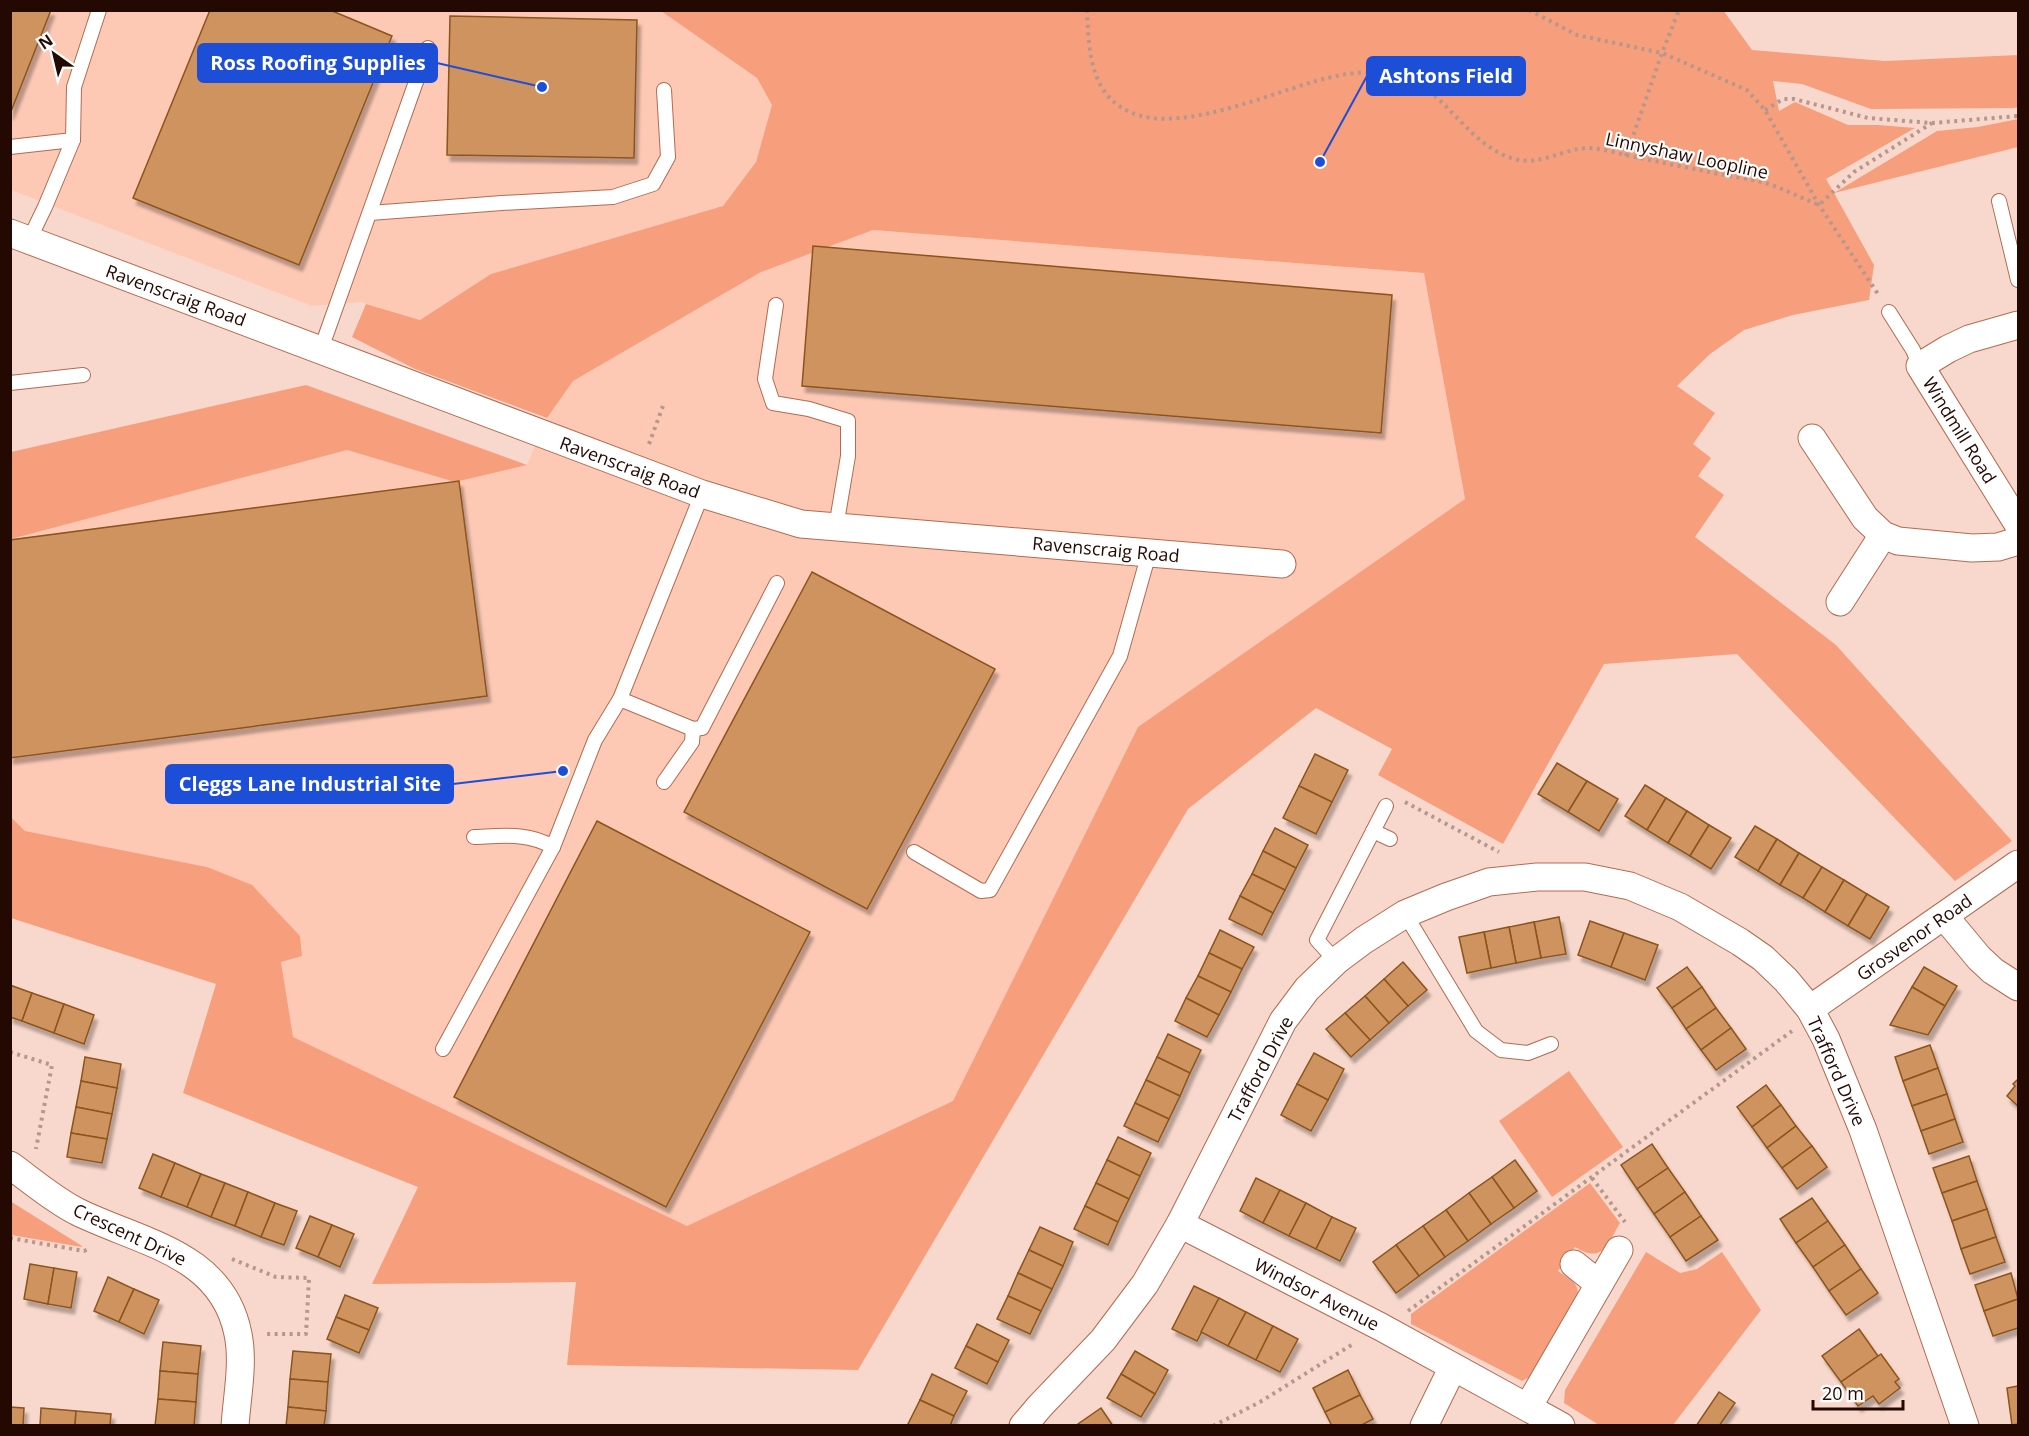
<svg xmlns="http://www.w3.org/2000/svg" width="2029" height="1436" font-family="'Open Sans',sans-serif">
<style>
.built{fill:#fdc9b5}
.green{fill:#f79e7c}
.building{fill:#cf935e;stroke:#8b541d;stroke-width:1.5;filter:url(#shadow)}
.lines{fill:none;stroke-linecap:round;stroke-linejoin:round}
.service-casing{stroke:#b26b50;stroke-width:16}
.minor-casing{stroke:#b26b50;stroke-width:29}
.path{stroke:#b6978d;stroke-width:4;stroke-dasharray:3 4.5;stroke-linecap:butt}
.service{stroke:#fff;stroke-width:14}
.minor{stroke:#fff;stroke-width:27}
.labels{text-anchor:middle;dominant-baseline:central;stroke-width:4.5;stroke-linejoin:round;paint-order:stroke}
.street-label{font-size:18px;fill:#240902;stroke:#fff}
.leader{fill:none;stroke:#1d4ed8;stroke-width:2}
.callout-dot{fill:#1d4ed8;stroke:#fff;stroke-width:2}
.callout{fill:#1d4ed8;stroke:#1d4ed8;stroke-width:2}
.callout-label{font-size:20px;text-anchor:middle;font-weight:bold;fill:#fff}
</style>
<defs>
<filter id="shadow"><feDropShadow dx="3.5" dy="6" stdDeviation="1.5" flood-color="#0004"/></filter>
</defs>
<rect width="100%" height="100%" fill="#f8d8cc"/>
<!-- built -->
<g class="built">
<path d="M 10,11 L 661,11 L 757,78 L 772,105 L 756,162 L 723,206 L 491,274 L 420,320 L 361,302 L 312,306 L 11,190 Z"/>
<path d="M 873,230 L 1424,273 L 1465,500 L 1138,727 L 953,1101 L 687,1226 L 292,1037 L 281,961 L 207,867 L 25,831 L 11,816 L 11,539 L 347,450 L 455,482 L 527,465 L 547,418 L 573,381 L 761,272 Z"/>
</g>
<!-- green -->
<g class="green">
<path d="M 1723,10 L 1752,50 L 1885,61 L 2018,55 L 2018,107 L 2014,108 L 1871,109 L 1802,84 L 1773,81 L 1779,111 L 1795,102 L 1848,125 L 1878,125 L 1915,128 L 1826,179 L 1834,193 L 1937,131 L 1978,127 L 2018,119 L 2018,147 L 1834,193 L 1874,265 L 1869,300 L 1793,315 L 1744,330 L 1710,354 L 1677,386 L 1715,413 L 1693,444 L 1711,458 L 1698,476 L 1724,495 L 1695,537 L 1836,645 L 2012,841 L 1955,881 L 1737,654 L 1604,664 L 1503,844 L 1378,775 L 1392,749 L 1316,708 L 1188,809 L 858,1370 L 567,1365 L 576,1282 L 372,1284 L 418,1187 L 183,1093 L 216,984 L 11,918 L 10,816 L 25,831 L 207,867 L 252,885 L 300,936 L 302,956 L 281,962 L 293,1037 L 687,1226 L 953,1101 L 1138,727 L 1465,499 L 1424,273 L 873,230 L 761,272 L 573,381 L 547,418 L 415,369 L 352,337 L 366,304 L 420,320 L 491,274 L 723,206 L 756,162 L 772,105 L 757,78 L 661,11 Z"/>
<path d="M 306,385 L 527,465 L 455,482 L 347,450 L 11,539 L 11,452 Z"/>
<path d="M 1569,1071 L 1623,1147 L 1552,1197 L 1499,1121 Z"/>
<path d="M 1590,1183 L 1620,1223 C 1607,1245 1603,1264 1575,1247 L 1558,1271 C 1567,1278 1578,1281 1578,1294 L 1530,1377 L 1522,1381 L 1411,1324 L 1411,1314 Z"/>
<path d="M 10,1201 L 82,1246 L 82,1247 L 11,1235 Z"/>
<path d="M 1646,1252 L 1680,1273 L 1697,1269 L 1722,1252 L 1761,1310 L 1673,1425 L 1599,1425 L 1564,1403 L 1565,1390 Z"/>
</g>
<!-- building -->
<g class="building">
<path d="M 10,10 L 51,10 L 10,114 Z"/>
<path d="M 210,10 L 330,10 L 392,36 L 299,265 L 133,198 Z"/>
<path d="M 450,16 L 637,20 L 634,158 L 447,155 Z"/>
<path d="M 813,246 L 1392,295 L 1381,433 L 802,386 Z"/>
<path d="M 459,481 L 487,696 L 10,758 L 10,540 Z"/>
<path d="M 812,572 L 995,669 L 867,909 L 684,812 Z"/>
<path d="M 1315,754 L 1348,770 L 1332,802 L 1299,786 Z"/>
<path d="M 1557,763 L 1587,781 L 1568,812 L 1538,794 Z"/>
<path d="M 1587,781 L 1618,799 L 1599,831 L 1568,812 Z"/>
<path d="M 1645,785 L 1666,798 L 1647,830 L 1625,816 Z"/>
<path d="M 1299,786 L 1332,802 L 1316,834 L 1283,818 Z"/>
<path d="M 1666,798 L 1687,811 L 1668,843 L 1647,830 Z"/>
<path d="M 1687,811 L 1709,825 L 1690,856 L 1668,843 Z"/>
<path d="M 597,821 L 810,932 L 666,1207 L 454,1097 Z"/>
<path d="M 1709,825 L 1731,838 L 1711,869 L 1690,856 Z"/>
<path d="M 1755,826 L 1777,839 L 1758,871 L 1735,857 Z"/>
<path d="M 1275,828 L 1308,845 L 1296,868 L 1263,851 Z"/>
<path d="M 1777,839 L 1799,853 L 1780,885 L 1758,871 Z"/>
<path d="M 1263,851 L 1296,868 L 1285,890 L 1252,874 Z"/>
<path d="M 1799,853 L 1822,867 L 1803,898 L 1780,885 Z"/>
<path d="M 1822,867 L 1844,880 L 1825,912 L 1803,898 Z"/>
<path d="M 1252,874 L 1285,890 L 1273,913 L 1240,896 Z"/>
<path d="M 1844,880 L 1867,894 L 1848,926 L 1825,912 Z"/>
<path d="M 1867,894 L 1889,907 L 1870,939 L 1848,926 Z"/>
<path d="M 1240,896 L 1273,913 L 1262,935 L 1229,919 Z"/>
<path d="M 1559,917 L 1566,954 L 1541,958 L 1534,922 Z"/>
<path d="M 1590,921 L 1624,933 L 1611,967 L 1578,955 Z"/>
<path d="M 1534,922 L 1541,958 L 1516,963 L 1509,927 Z"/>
<path d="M 1509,927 L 1516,963 L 1491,968 L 1484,932 Z"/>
<path d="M 1220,930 L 1254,947 L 1242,969 L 1209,953 Z"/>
<path d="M 1484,932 L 1491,968 L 1467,973 L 1459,937 Z"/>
<path d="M 1624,933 L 1658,945 L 1645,980 L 1611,967 Z"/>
<path d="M 1209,953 L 1242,969 L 1231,992 L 1198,976 Z"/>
<path d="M 1403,962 L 1427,990 L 1408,1006 L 1384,979 Z"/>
<path d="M 1687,967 L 1702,987 L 1672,1008 L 1657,988 Z"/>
<path d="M 1924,967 L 1957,986 L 1945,1006 L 1912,987 Z"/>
<path d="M 1198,976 L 1231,992 L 1219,1015 L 1186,998 Z"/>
<path d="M 1384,979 L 1408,1006 L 1389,1023 L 1365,996 Z"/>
<path d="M 10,985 L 32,993 L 22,1021 L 10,1017 Z"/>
<path d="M 1702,987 L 1716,1008 L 1686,1029 L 1672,1008 Z"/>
<path d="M 1912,987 L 1945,1006 L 1928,1035 L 1890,1025 Z"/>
<path d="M 32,993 L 64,1004 L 54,1033 L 22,1021 Z"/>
<path d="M 1365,996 L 1389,1023 L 1370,1040 L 1345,1013 Z"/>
<path d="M 1186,998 L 1219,1015 L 1207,1037 L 1175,1021 Z"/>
<path d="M 64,1004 L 94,1015 L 84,1044 L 54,1033 Z"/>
<path d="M 1716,1008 L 1731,1028 L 1701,1050 L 1686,1029 Z"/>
<path d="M 1345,1013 L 1370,1040 L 1351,1057 L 1326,1029 Z"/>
<path d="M 1731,1028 L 1746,1049 L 1716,1070 L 1701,1050 Z"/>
<path d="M 1168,1034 L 1201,1050 L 1190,1073 L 1157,1057 Z"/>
<path d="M 1930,1045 L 1938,1068 L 1903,1081 L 1895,1057 Z"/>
<path d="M 1314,1053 L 1344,1069 L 1328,1100 L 1297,1084 Z"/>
<path d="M 85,1057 L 121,1064 L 117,1088 L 81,1081 Z"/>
<path d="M 1157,1057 L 1190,1073 L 1180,1096 L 1146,1080 Z"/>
<path d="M 1938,1068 L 1947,1094 L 1912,1106 L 1903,1081 Z"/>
<path d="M 2018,1079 L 2018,1106 L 2007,1096 L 2015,1086 L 2013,1084 Z"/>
<path d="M 1146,1080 L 1180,1096 L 1169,1119 L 1135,1103 Z"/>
<path d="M 81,1081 L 117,1088 L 112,1114 L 76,1107 Z"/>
<path d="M 1297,1084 L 1328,1100 L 1311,1131 L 1281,1115 Z"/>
<path d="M 1766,1085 L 1781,1105 L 1752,1127 L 1737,1107 Z"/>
<path d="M 1947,1094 L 1955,1119 L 1921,1131 L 1912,1106 Z"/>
<path d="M 1135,1103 L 1169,1119 L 1158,1142 L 1124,1126 Z"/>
<path d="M 1781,1105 L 1796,1126 L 1767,1148 L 1752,1127 Z"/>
<path d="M 76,1107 L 112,1114 L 107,1139 L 71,1133 Z"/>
<path d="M 1955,1119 L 1963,1142 L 1929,1154 L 1921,1131 Z"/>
<path d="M 1796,1126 L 1812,1146 L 1782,1168 L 1767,1148 Z"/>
<path d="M 71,1133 L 107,1139 L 102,1163 L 67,1157 Z"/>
<path d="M 1118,1137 L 1151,1153 L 1140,1176 L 1107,1160 Z"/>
<path d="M 1652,1144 L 1668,1168 L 1637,1189 L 1621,1165 Z"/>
<path d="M 1812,1146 L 1827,1167 L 1797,1189 L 1782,1168 Z"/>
<path d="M 153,1154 L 175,1163 L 161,1197 L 139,1188 Z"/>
<path d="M 1969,1156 L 1977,1181 L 1942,1193 L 1933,1168 Z"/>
<path d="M 1107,1160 L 1140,1176 L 1129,1199 L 1096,1183 Z"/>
<path d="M 1515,1160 L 1537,1191 L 1514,1208 L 1492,1177 Z"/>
<path d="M 175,1163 L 201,1174 L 187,1207 L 161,1197 Z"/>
<path d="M 1668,1168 L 1685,1192 L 1654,1214 L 1637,1189 Z"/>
<path d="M 201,1174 L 225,1183 L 211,1217 L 187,1207 Z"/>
<path d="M 1492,1177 L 1514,1208 L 1491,1224 L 1469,1193 Z"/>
<path d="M 1256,1178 L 1280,1190 L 1263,1223 L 1240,1211 Z"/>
<path d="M 1977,1181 L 1987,1209 L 1952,1221 L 1942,1193 Z"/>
<path d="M 225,1183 L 248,1192 L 235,1226 L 211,1217 Z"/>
<path d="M 1096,1183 L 1129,1199 L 1118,1222 L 1085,1206 Z"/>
<path d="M 1280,1190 L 1306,1203 L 1289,1236 L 1263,1223 Z"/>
<path d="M 248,1192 L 275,1203 L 261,1237 L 235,1226 Z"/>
<path d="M 1685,1192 L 1701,1216 L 1670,1237 L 1654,1214 Z"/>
<path d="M 1469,1193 L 1491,1224 L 1468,1241 L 1446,1210 Z"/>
<path d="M 1812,1198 L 1828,1221 L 1796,1243 L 1780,1219 Z"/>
<path d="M 275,1203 L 297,1211 L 284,1245 L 261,1237 Z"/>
<path d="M 1306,1203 L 1332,1217 L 1316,1249 L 1289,1236 Z"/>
<path d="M 1085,1206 L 1118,1222 L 1108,1245 L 1074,1229 Z"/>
<path d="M 1987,1209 L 1996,1237 L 1961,1249 L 1952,1221 Z"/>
<path d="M 1446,1210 L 1468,1241 L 1445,1257 L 1423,1226 Z"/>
<path d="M 310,1216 L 332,1225 L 318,1257 L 296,1248 Z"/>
<path d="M 1701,1216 L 1718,1240 L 1686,1261 L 1670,1237 Z"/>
<path d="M 1332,1217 L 1356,1228 L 1340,1261 L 1316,1249 Z"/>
<path d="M 1828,1221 L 1845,1245 L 1813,1267 L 1796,1243 Z"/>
<path d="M 332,1225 L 354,1234 L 340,1267 L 318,1257 Z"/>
<path d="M 1423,1226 L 1445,1257 L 1419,1276 L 1396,1245 Z"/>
<path d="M 1040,1227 L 1073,1242 L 1063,1266 L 1029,1250 Z"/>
<path d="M 1996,1237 L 2005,1262 L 1970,1274 L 1961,1249 Z"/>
<path d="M 1396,1245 L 1419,1276 L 1396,1293 L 1373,1262 Z"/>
<path d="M 1845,1245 L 1861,1269 L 1829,1291 L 1813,1267 Z"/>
<path d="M 1029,1250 L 1063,1266 L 1052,1289 L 1018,1273 Z"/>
<path d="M 30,1264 L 54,1268 L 48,1304 L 24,1299 Z"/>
<path d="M 54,1268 L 77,1272 L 71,1308 L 48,1304 Z"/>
<path d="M 1861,1269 L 1878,1293 L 1846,1315 L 1829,1291 Z"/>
<path d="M 1018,1273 L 1052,1289 L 1041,1311 L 1008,1296 Z"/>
<path d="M 2011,1273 L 2018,1299 L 1984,1311 L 1975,1285 Z"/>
<path d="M 108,1277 L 134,1289 L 119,1322 L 94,1311 Z"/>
<path d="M 1194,1286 L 1219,1298 L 1197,1341 L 1172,1329 Z"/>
<path d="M 134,1289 L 159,1300 L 144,1334 L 119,1322 Z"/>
<path d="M 345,1295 L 378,1308 L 369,1330 L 336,1317 Z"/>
<path d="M 1008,1296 L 1041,1311 L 1030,1334 L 997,1319 Z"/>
<path d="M 1219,1298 L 1246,1312 L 1228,1346 L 1201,1332 Z"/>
<path d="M 2018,1299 L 2018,1328 L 1993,1336 L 1984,1311 Z"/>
<path d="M 1246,1312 L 1273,1326 L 1256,1360 L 1228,1346 Z"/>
<path d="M 336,1317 L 369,1330 L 359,1353 L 327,1339 Z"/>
<path d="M 977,1324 L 1009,1340 L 998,1362 L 966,1346 Z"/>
<path d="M 1273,1326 L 1298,1339 L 1280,1372 L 1256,1360 Z"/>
<path d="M 1859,1329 L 1878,1356 L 1841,1382 L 1822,1356 Z"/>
<path d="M 163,1342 L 201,1346 L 198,1374 L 160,1371 Z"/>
<path d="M 966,1346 L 998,1362 L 987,1384 L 955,1368 Z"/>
<path d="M 293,1351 L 331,1354 L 328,1382 L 290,1379 Z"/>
<path d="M 1135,1351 L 1168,1370 L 1155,1394 L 1121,1374 Z"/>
<path d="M 1881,1354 L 1899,1379 L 1895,1382 L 1900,1388 L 1879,1404 L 1873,1396 L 1858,1406 L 1841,1382 Z"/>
<path d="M 1348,1370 L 1360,1395 L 1325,1412 L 1313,1388 Z"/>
<path d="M 160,1371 L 198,1374 L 196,1402 L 158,1399 Z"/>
<path d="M 932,1374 L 967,1391 L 954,1416 L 920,1400 Z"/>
<path d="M 1121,1374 L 1155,1394 L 1141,1417 L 1107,1398 Z"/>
<path d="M 290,1379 L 328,1382 L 326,1411 L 288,1407 Z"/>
<path d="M 2018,1386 L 2018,1424 L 2012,1425 L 2007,1388 Z"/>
<path d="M 1719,1392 L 1735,1403 L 1719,1426 L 1696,1426 Z"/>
<path d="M 1360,1395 L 1373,1419 L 1360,1426 L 1332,1426 L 1325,1412 Z"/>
<path d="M 158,1399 L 196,1402 L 194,1426 L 155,1426 Z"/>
<path d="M 920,1400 L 954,1416 L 950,1426 L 907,1426 Z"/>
<path d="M 10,1407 L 24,1408 L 23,1426 L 10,1426 Z"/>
<path d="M 288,1407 L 326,1411 L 324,1426 L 286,1426 Z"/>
<path d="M 41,1408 L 76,1411 L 75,1426 L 40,1426 Z"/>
<path d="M 1101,1408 L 1113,1426 L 1079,1426 L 1078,1424 Z"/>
<path d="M 76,1411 L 111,1414 L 110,1426 L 75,1426 Z"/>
</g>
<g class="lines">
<!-- service casing -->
<g class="service-casing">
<g id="service">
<path d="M 10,147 L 73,140"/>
<path d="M 1999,201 L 2018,280"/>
<path d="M 370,213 L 502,203 L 613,197 L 653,184 L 668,157 L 664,90"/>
<path d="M 29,240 L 45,207 L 73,140 L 74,87 L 99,10"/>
<path d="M 776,305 L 765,379 L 773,403 L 809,409 L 848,421 L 848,456 L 836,527"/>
<path d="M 1889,312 L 1913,350 L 1920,366"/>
<path d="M 321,349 L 428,48"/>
<path d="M 10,383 L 83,375"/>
<path d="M 620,699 L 693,729 L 702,728 L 777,583"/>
<path d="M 664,782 L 692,742 L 693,729"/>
<path d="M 1373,831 L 1390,839"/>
<path d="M 474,837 C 502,836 528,832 553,847"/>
<path d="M 914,852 L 981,891 L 990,890 L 1120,656 L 1149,553"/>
<path d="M 1405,914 L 1476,1031 L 1501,1050 L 1528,1053 L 1551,1044"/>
<path d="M 1336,961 L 1317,940 L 1386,806"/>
<path d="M 443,1049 L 553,847 L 595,740 L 620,699 L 702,494"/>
</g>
</g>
<!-- minor casing -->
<g class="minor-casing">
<g id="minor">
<path d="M 10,233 L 702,494 L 801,524 L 1282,564"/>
<path d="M 2018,325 L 1969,339 L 1948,349 L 1920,366 L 2018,524"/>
<path d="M 1812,438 L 1865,518 L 1883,535 L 1898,541 L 1972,548 L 1998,547 L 2018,541"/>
<path d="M 1840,602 L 1883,535"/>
<path d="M 1944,916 L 1979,958 L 1993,971 L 2018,987"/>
<path d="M 1810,1009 L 2018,864"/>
<path d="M 10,1165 C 32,1181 54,1200 78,1212 C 141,1243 222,1253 238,1334 C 244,1363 237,1396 235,1426"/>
<path d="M 1180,1224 L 1381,1327 L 1561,1426"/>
<path d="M 1574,1264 L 1599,1284"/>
<path d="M 1528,1407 L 1619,1250"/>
<path d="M 1023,1426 L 1040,1406 L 1103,1340 L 1145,1284 L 1180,1224 L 1283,1021 L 1307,989 L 1336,961 L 1364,940 L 1405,914 L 1446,897 L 1489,882 L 1537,877 L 1585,877 L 1630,886 L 1680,907 L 1740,942 L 1763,958 L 1786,980 L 1810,1009 L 1826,1039 L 1863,1130 L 1965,1426"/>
<path d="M 1424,1426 L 1453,1367"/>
</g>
</g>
<!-- path -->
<g class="path">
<path d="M 1087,10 C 1089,49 1089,94 1130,112 C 1185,137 1284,85 1341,75 C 1356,72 1372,72 1387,73 C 1440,77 1461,141 1511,158 C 1538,167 1560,150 1586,148 C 1599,147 1626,156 1640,158 C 1669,164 1699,170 1729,176 C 1742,178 1756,180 1769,184 C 1786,190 1802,198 1819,205 L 1854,172 L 1932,123"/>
<path d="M 1529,10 L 1577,35 L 1662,53 L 1747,90 L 1765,110 L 1819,205 L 1878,294"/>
<path d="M 1765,110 L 1783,99 L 1794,99 L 1868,118 L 1932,123 L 2018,116"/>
<path d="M 1626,156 L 1662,53 L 1679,10"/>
<path d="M 649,444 L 663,406"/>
<path d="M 1405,802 L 1499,852"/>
<path d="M 10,1052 L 52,1065 L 36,1149"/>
<path d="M 1592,1178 L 1625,1222"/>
<path d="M 10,1238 L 84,1251 L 89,1249"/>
<path d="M 232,1259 L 276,1277 L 309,1278 L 306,1334 L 266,1334"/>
<path d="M 1408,1311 L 1792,1031"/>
<path d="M 1213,1426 L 1260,1402 L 1353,1344"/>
</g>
<!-- service -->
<use href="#service" class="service"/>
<!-- minor -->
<use href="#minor" class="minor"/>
</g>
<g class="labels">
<!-- street labels -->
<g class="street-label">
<text transform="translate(1687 155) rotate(12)">Linnyshaw Loopline</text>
<text transform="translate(176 295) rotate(20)">Ravenscraig Road</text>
<text transform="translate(1960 430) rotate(58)">Windmill Road</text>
<text transform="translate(630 467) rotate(20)">Ravenscraig Road</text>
<text transform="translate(1106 549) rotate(5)">Ravenscraig Road</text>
<text transform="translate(1914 937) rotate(-35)">Grosvenor Road</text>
<text transform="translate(1260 1069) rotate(-62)">Trafford Drive</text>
<text transform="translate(1837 1071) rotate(66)">Trafford Drive</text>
<text transform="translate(130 1234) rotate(25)">Crescent Drive</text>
<text transform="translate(1317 1294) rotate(27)">Windsor Avenue</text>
</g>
</g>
<!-- callouts -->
<path class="leader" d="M542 87L437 63M1320 162L1367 76M563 771L453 784"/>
<g class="callout-dot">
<circle cx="542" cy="87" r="6"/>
<circle cx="1320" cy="162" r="6"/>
<circle cx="563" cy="771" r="6"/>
</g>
<g class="callout">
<rect x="198" y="44" width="239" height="38" rx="6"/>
<rect x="1367" y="57" width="158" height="38" rx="6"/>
<rect x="166" y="765" width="287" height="38" rx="6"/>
</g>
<g class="callout-label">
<text x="318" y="70">Ross Roofing Supplies</text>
<text x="1446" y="83">Ashtons Field</text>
<text x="310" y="791">Cleggs Lane Industrial Site</text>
</g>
<!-- border -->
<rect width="2029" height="1436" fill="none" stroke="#240902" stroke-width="24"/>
<!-- north arrow -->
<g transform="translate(54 54) rotate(326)" stroke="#ffffff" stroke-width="4.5" paint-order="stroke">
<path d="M0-4.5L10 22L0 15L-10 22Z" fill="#240902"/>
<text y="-9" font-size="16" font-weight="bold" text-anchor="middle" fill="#240902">N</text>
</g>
<!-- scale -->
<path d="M1813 1400v9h90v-9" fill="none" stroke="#240902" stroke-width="3"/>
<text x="1822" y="1400" font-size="18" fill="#240902" stroke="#ffffff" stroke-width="4.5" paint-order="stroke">20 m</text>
</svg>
